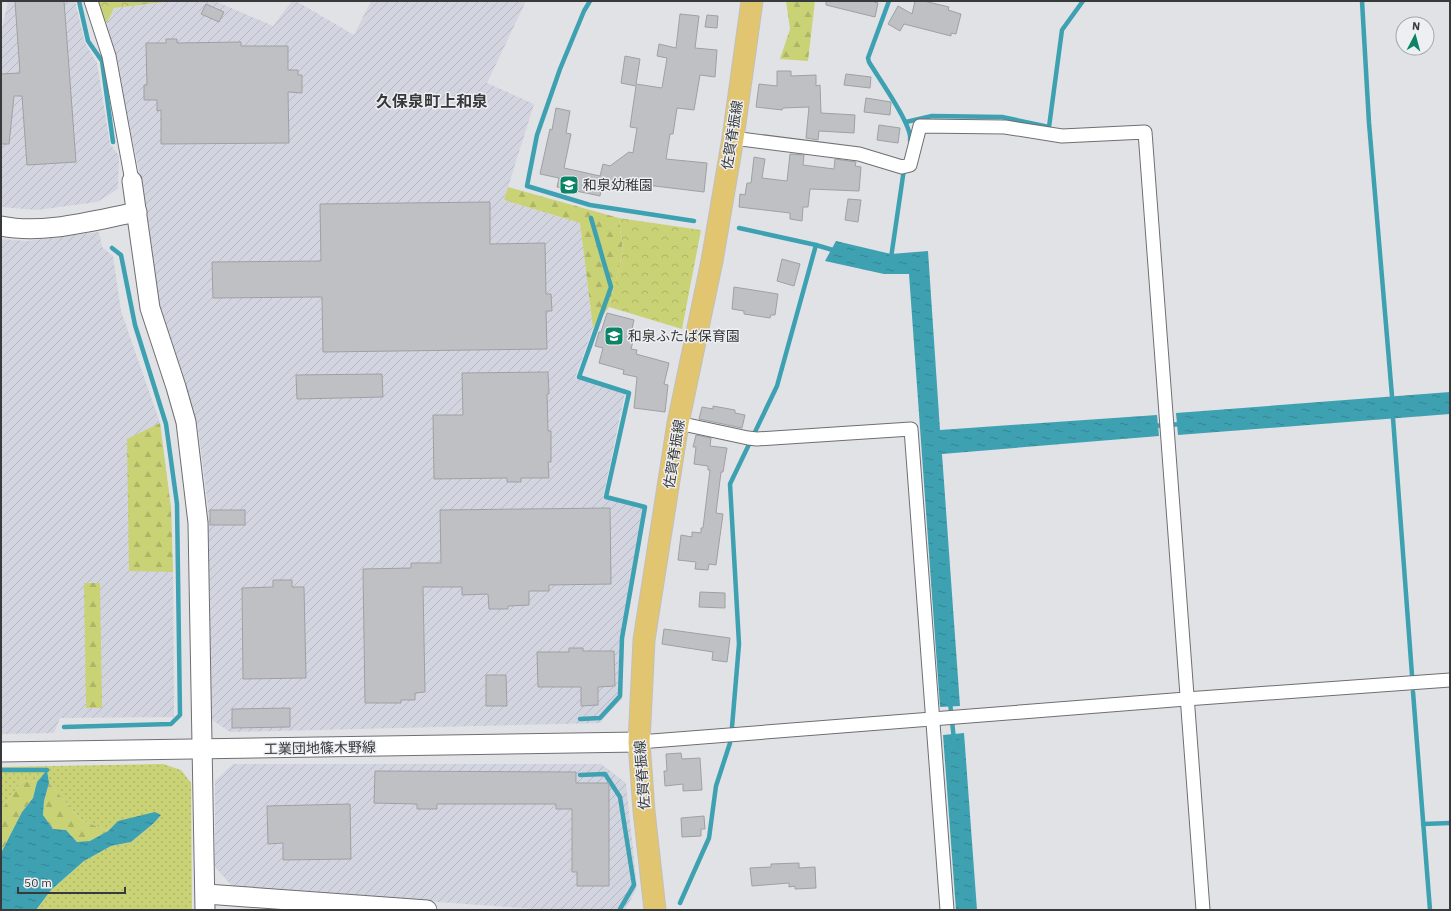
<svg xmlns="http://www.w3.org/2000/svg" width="1451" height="911" font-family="'IBM Plex Sans','Noto Sans JP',sans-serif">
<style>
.industrial{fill:url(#industrial-furrows)}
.grass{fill:url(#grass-dots)}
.forest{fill:url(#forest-firs)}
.park{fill:url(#park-crowns)}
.water{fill:url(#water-ripples)}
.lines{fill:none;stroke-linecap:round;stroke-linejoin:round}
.stream{stroke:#3da1b2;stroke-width:4.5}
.building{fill:#bfc0c4;stroke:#9fa0a4}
.street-casing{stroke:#6e6f72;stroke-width:15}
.secondary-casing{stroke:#6e6f72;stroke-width:21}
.primary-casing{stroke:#bfc0c0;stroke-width:23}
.street{stroke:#fff;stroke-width:13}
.secondary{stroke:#fff;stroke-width:19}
.primary{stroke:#e2c570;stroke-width:21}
.labels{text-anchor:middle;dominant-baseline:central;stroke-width:3;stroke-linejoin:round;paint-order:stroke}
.street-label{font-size:14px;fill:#38393a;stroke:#eeeff3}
.poi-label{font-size:14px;fill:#38393a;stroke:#eeeff3;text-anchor:start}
.quarter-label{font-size:16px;font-weight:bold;fill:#38393a;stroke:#eeeff3}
</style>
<defs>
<pattern id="industrial-furrows" width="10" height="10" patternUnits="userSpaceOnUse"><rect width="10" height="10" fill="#d2d5e0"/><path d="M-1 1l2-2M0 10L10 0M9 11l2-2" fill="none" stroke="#b5b8c1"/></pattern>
<pattern id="grass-dots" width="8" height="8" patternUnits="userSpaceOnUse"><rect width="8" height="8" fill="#cad276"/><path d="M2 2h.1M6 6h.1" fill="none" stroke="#aeb567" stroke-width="1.8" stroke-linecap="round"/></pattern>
<pattern id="forest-firs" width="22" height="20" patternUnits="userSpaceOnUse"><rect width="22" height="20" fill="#cad276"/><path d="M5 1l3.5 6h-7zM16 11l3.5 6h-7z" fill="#aeb567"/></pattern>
<pattern id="park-crowns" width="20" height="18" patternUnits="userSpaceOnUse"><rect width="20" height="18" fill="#cad276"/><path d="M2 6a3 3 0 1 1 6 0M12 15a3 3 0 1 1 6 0" fill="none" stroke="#aeb567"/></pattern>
<pattern id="water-ripples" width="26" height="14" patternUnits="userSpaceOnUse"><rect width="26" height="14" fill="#3da1b2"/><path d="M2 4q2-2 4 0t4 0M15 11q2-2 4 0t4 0" fill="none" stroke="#348492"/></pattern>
</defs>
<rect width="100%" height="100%" fill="#e1e2e5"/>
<!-- industrial -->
<g class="industrial">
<path d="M 8,1 L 75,1 L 85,43 L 97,63 L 110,144 L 119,156 L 118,189 L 97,202 L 37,210 L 1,207 L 1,34 Z"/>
<path d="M 174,1 L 215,1 L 273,26 L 292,1 L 296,1 L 354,35 L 371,1 L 526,1 L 487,83 L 534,104 L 504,200 L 580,223 L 593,328 L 575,378 L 625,393 L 603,498 L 647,508 L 624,637 L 622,698 L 600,723 L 230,732 L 209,718 L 208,507 L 198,428 L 183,376 L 160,308 L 142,184 L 107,23 L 114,8 Z"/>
<path d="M 99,232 L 102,247 L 113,256 L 121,311 L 160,423 L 171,508 L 173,572 L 174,717 L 60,718 L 54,733 L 1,734 L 1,239 L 27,241 Z"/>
<path d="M 233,764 L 601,764 L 626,783 L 637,888 L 625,910 L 549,910 L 233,887 L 215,867 L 215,781 Z"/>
</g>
<!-- grass -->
<path class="grass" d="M 163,764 L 181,770 L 191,783 L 192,910 L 36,910 L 51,890 L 84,861 L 111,846 L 131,842 L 154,823 L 161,815 L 119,821 L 108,831 L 81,820 L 49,783 L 47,771 L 37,782 L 22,781 L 1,810 L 1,767 Z"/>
<!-- forest -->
<g class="forest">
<path d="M 786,1 L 815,1 L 808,61 L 780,59 L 790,29 Z"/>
<path d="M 508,187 L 619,218 L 623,251 L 609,307 L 593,328 L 580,223 L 504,200 Z"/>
<path d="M 160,423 L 171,508 L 173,572 L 129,571 L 127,439 Z"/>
<path d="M 84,583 L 100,583 L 102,708 L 86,708 Z"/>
<path d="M 22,781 L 37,782 L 33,798 L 22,812 L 1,853 L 1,810 Z"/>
<path d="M 49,783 L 81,820 L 108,831 L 90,842 L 77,842 L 66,830 L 53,829 L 43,815 L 44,801 Z"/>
</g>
<!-- park -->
<g class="park">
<path d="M 95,1 L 174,1 L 114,8 L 107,23 Z"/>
<path d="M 619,218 L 701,230 L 682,329 L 609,307 L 623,251 Z"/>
</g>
<!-- water -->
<g class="water">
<path d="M 836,241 L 891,254 L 928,251 L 940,430 L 1157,415 L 1159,436 L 942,454 L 960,706 L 940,707 L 909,274 L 884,274 L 825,261 Z"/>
<path d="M 1450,392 L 1450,414 L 1178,435 L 1176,413 Z"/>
<path d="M 964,733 L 977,910 L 956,910 L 943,735 Z"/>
<path d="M 47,770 L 49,783 L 44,801 L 43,815 L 53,829 L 66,830 L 77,842 L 90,841 L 108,831 L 118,821 L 155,812 L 161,815 L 154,823 L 131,842 L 111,846 L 84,861 L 51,890 L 36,910 L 1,910 L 1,853 L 22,812 L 33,798 L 37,782 Z"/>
</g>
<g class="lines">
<!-- stream -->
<g class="stream">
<path d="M 79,1 L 88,41 L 102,61 L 113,142"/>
<path d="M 590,1 L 584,11 L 560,69 L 537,135 L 527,186 L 590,205 L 694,221"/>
<path d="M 889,1 L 868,58 L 869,62 C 878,77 913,126 910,140"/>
<path d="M 1362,1 L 1369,123 L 1392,396"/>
<path d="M 906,122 L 932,116 L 1002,117 L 1049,127 L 1062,30 L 1083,1"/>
<path d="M 739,228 L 816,245 L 836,251"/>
<path d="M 891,258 L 904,169"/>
<path d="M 1393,418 L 1412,675"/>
<path d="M 1152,426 L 1183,424"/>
<path d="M 1413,692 L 1430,910"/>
<path d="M 950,702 L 954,740"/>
<path d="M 580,719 L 600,718 L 620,696 L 622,638 L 645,507 L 606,497 L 629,393 L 579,377 L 611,287 L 591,218"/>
<path d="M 64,727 L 171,724 L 180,715 L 177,504 L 166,424 L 135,325 L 121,255 L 112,248"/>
<path d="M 732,727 L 739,644 L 730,484 L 777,386 L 816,245"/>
<path d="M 1,770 L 47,770"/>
<path d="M 580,775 L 605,774 L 620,797 L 634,885 L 620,909"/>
<path d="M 1423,824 L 1450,823"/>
<path d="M 680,903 L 709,838 L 716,786 L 730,743"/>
</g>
</g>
<!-- building -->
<g class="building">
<path d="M 15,1 L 64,1 L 76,162 L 27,165 L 22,96 L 14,96 L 9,144 L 1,144 L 1,74 L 20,73 Z"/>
<path d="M 826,1 L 875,1 L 874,2 L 878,3 L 875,17 L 826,5 Z"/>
<path d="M 915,1 L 924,1 L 949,7 L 948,10 L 961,14 L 956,34 L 951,33 L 951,36 L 904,24 L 900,31 L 888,24 L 898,6 L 912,14 Z"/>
<path d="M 206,4 L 224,12 L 219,22 L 201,14 Z"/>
<path d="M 680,14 L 699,16 L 695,48 L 717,50 L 715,77 L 700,75 L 694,110 L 677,108 L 673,134 L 670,134 L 666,159 L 707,163 L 704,192 L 622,182 L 621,188 L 602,184 L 600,196 L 557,187 L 559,178 L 540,174 L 550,129 L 552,130 L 556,108 L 570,111 L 566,133 L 571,134 L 564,168 L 600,176 L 603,164 L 610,166 L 629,152 L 633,153 L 637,128 L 630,127 L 636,86 L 621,83 L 625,56 L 640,59 L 636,84 L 662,88 L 667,58 L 657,56 L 659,44 L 676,48 Z"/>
<path d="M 707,15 L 718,16 L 717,28 L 705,27 Z"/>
<path d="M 166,39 L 177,39 L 177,43 L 241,42 L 241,46 L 288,46 L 288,70 L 298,70 L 298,75 L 302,75 L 302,93 L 288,92 L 289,143 L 161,144 L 161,110 L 157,111 L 157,100 L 144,100 L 144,85 L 147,85 L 146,43 L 166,43 Z"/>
<path d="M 777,71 L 791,71 L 791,76 L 816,75 L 816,86 L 820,85 L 821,113 L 855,115 L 854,133 L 819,131 L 818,140 L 806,138 L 809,107 L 783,108 L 782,110 L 756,107 L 759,84 L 777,86 Z"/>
<path d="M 846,74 L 871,77 L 870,88 L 844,85 Z"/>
<path d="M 866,98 L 891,102 L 890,115 L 864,112 Z"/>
<path d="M 879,125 L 900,128 L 898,143 L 877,140 Z"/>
<path d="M 790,154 L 804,155 L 803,165 L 834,169 L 835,159 L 856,162 L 855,166 L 861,167 L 859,191 L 810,189 L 808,207 L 803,207 L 802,221 L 790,219 L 790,213 L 739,207 L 740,194 L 745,195 L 747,183 L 751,183 L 754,157 L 765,159 L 762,178 L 787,181 Z"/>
<path d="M 848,199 L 861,200 L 858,222 L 845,220 Z"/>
<path d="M 490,202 L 490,244 L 545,243 L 546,294 L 551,294 L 552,311 L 546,311 L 547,349 L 323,352 L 322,297 L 213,298 L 212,262 L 321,261 L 320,204 Z"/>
<path d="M 782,259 L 800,264 L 794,286 L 777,281 Z"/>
<path d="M 734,287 L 778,294 L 775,315 L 771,315 L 770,318 L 744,314 L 744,311 L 732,309 Z"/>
<path d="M 607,313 L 634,320 L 631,333 L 635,334 L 631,349 L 637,350 L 636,354 L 669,363 L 664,384 L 668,385 L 665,412 L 634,408 L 637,377 L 623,374 L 624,370 L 599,363 L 603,348 L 595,346 L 599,332 L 601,332 Z"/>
<path d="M 548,372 L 549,394 L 547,394 L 548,431 L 551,431 L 551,462 L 548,462 L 549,478 L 521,478 L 521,482 L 507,482 L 507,478 L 434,479 L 433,415 L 463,415 L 462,373 Z"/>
<path d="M 382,374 L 383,397 L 297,399 L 296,375 Z"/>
<path d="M 713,406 L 735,410 L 735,413 L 745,415 L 742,428 L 699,419 L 702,407 L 713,409 Z"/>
<path d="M 696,435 L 711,438 L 710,446 L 727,448 L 723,472 L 721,472 L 716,513 L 723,514 L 716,565 L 709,564 L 708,570 L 695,569 L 696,562 L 678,560 L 681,535 L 692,537 L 692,532 L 701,533 L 701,528 L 703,528 L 710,470 L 708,470 L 708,466 L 694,464 L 696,447 L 693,447 Z"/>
<path d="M 610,508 L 611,584 L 549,585 L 549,591 L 529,591 L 529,605 L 508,606 L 508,609 L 489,609 L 488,594 L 462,595 L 462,587 L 423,587 L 425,692 L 415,693 L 415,700 L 401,700 L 401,703 L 365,703 L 363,569 L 411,568 L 411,563 L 441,563 L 440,510 Z"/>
<rect x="210" y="510" width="35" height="15"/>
<path d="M 273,580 L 292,580 L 292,587 L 304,587 L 306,678 L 243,679 L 242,588 L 273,587 Z"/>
<path d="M 700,592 L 725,593 L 725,608 L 699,607 Z"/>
<path d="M 664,629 L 730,638 L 727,662 L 712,660 L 713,652 L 662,644 Z"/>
<path d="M 569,648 L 583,648 L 583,651 L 614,651 L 615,686 L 598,687 L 598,705 L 581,706 L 581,687 L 538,687 L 537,652 L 569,652 Z"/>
<path d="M 486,675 L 506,675 L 507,706 L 486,706 Z"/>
<path d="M 290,708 L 290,727 L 232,728 L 232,709 Z"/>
<path d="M 681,753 L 682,759 L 700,758 L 702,790 L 683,791 L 683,784 L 665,786 L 664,771 L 667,771 L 666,754 Z"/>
<path d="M 375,771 L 576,772 L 576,783 L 609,783 L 609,886 L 577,886 L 577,872 L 572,872 L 572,809 L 556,809 L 556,804 L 437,804 L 437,809 L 417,809 L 417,804 L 374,803 Z"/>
<path d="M 350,804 L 351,859 L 283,860 L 283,843 L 268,844 L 267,806 Z"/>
<path d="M 704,816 L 705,829 L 701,829 L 701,836 L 682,837 L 681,818 Z"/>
<path d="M 799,863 L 799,868 L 815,867 L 816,888 L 795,889 L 795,886 L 789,887 L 789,883 L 752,886 L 750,868 L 771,867 L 771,864 Z"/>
</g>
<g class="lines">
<!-- street casing -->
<g class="street-casing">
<g id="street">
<path d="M 91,1 L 109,56 L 132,181"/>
<path d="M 733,138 L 859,154 L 902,167 L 910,165 L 920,126 L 1005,127 L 1062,136 L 1145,132 L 1203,910"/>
<path d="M 678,423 L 748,438 L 757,439 L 911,429 L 947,910"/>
<path d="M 639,742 L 1186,699 L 1450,680"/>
</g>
</g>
<!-- secondary casing -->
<g class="secondary-casing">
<g id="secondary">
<path d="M 132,181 L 150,308 L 176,387 L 186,422 L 198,523 L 205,910"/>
<path d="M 1,226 C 44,235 95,220 137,212"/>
<path d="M 1,752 L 639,742"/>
<path d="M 206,894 L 427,910"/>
</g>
</g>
<!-- primary casing -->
<g class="primary-casing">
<path id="primary" d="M 655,910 L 644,811 L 639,742 L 644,640 L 678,423 L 712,261 L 733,138 L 752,1"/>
</g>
<!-- street -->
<use href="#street" class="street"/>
<!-- secondary -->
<use href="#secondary" class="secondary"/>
<!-- primary -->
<use href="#primary" class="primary"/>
</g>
<!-- icons -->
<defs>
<g id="school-square" transform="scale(1)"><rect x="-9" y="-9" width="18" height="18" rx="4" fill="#0a8464" stroke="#eeeff3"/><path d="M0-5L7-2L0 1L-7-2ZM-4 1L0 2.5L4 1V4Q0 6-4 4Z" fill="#fff"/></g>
</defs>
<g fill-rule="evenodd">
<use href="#school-square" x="569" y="185"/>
<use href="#school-square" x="614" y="336"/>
</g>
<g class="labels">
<!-- street labels -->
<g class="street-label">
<text transform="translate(732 135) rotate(-81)">佐賀脊振線</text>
<text transform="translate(674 454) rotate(-81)">佐賀脊振線</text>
<text transform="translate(320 748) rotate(-1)">工業団地篠木野線</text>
<text transform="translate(642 775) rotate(-94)">佐賀脊振線</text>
</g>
<!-- poi labels -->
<g class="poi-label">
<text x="583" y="185">和泉幼稚園</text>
<text x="628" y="336">和泉ふたば保育園</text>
</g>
<!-- quarter labels -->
<g class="quarter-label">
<text x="432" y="101">久保泉町上和泉</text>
</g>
</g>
<!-- border -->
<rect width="1451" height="911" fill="none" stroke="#38393a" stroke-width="4"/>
<!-- north arrow -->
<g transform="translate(1415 36) rotate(6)"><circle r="19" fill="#eeeff3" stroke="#a5a6a9"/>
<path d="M0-3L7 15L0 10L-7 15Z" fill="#0a8464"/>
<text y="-6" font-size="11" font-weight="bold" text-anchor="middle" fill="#38393a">N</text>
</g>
<!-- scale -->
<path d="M18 887v6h107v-6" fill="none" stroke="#38393a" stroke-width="2"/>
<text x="24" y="887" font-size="12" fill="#38393a" stroke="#eeeff3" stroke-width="3" paint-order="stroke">50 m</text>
</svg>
